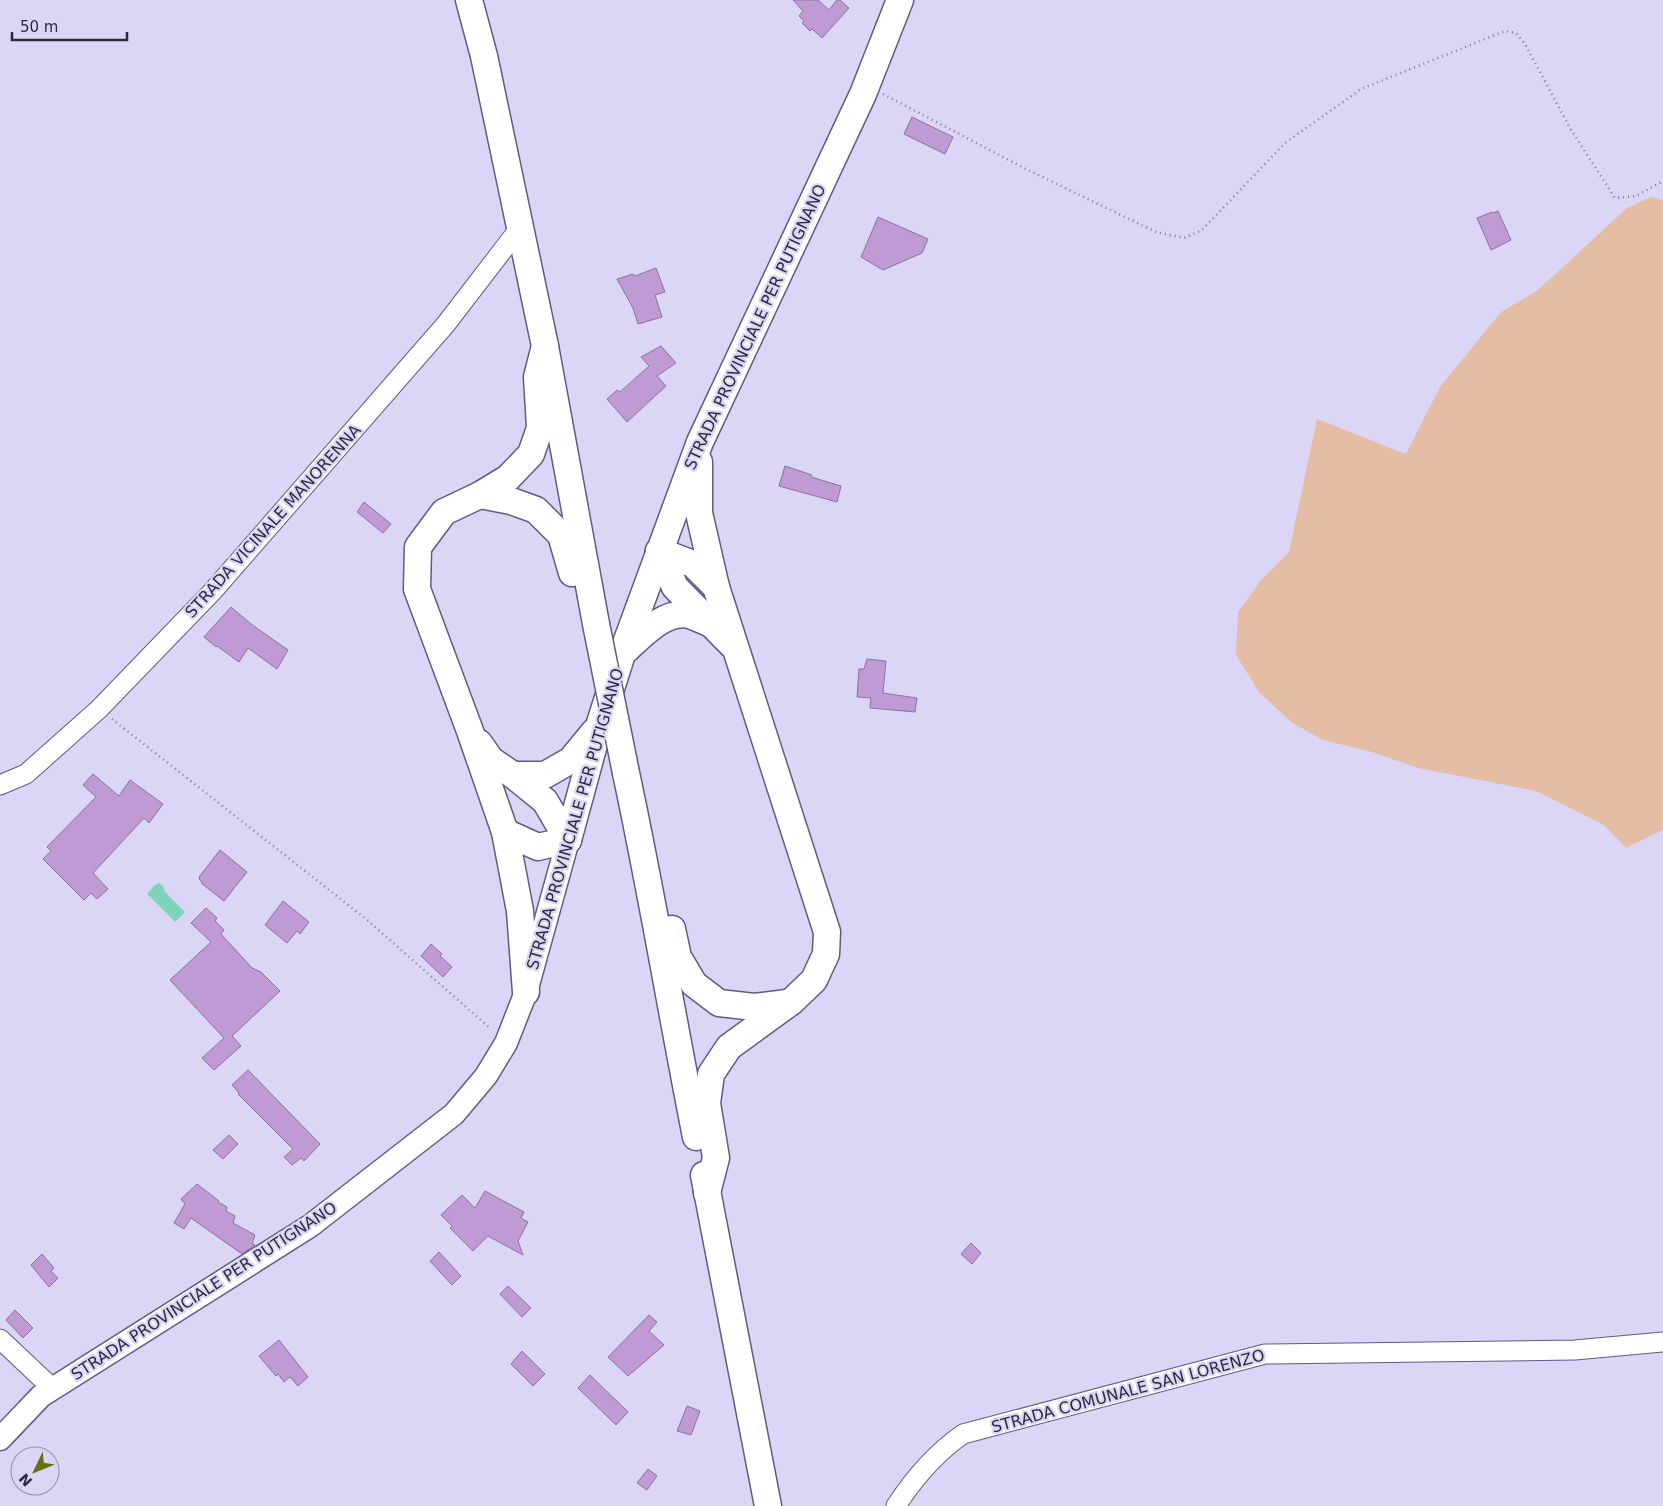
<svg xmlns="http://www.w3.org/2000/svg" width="1663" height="1506" font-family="'DejaVu Sans',sans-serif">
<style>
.green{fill:#e5bda5}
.water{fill:#7ed4ba}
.building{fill:#bf9ad5;stroke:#8d719e}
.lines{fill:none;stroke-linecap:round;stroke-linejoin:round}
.minor-casing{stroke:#615987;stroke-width:21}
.tertiary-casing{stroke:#615987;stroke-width:25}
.secondary-casing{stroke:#615987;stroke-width:29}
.path{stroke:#7f7b95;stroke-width:2.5;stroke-dasharray:1 4;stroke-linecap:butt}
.minor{stroke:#fff;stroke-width:19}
.tertiary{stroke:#fff;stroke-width:22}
.secondary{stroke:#fff;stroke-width:26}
.secondary-bridge-casing{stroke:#615987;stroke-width:29;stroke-linecap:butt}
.secondary-bridge{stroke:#fff;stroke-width:26}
.labels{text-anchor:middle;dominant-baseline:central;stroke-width:4.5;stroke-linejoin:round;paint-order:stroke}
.street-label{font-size:16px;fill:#2e2a3f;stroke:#dbd6f6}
</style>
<rect width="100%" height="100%" fill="#dbd6f6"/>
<!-- green -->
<path class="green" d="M 1651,197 L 1663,200 L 1663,830 L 1626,848 L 1604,825 L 1536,791 L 1418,768 L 1372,752 L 1323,740 L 1291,722 L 1259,692 L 1236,655 L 1238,612 L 1261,580 L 1289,552 L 1317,419 L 1406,454 L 1440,387 L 1501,312 L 1538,290 L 1627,208 Z"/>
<!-- water -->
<path class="water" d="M 159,883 L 163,886 L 165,892 L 185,912 L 175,922 L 148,895 L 148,893 L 155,885 Z"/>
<!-- building -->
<g class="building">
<path d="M 793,0 L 818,0 L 829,10 L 837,0 L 840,0 L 849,8 L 822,38 L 812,29 L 810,31 L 802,23 L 804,21 L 799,16 L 803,11 Z"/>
<path d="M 912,117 L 953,137 L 945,154 L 904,134 Z"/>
<path d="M 1498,211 L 1511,240 L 1491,250 L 1477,218 L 1492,212 L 1493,213 Z"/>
<path d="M 878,217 L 928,239 L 922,253 L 883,270 L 861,257 Z"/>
<path d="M 656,268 L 665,292 L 655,295 L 662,317 L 638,324 L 633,308 L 617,279 L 633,274 L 635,276 Z"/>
<path d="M 661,346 L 676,363 L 657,376 L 666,386 L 627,422 L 607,399 L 617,390 L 620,392 L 649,366 L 641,357 Z"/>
<path d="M 785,466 L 812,475 L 811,477 L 841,486 L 837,502 L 779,486 Z"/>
<path d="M 364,502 L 391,524 L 383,533 L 357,512 Z"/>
<path d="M 231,607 L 251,624 L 288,650 L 277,669 L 248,648 L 239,662 L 217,646 L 216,647 L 204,637 Z"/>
<path d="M 867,659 L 886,661 L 883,693 L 917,698 L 915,712 L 870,708 L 871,698 L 857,697 L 859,669 L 864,669 Z"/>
<path d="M 93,774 L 119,796 L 130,780 L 163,804 L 149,823 L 144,818 L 93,873 L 108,889 L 97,899 L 91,893 L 84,900 L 43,859 L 51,851 L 47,847 L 96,797 L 83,785 Z"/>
<path d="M 220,850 L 247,872 L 224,901 L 201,883 L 202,882 L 199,879 L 200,878 L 199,877 Z"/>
<path d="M 283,901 L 309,922 L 300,934 L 297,931 L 287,943 L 265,925 Z"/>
<path d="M 206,908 L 217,918 L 215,921 L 224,930 L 221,934 L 252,968 L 261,972 L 280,991 L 232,1036 L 241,1046 L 214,1070 L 202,1058 L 224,1038 L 170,980 L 211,942 L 191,923 Z"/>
<path d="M 431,944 L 442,954 L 440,956 L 452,967 L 443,977 L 421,956 Z"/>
<path d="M 248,1070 L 320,1144 L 304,1161 L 301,1158 L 292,1165 L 284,1157 L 293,1149 L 238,1094 L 239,1093 L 232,1085 Z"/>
<path d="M 229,1135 L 238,1144 L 223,1159 L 213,1150 Z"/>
<path d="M 197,1184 L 219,1201 L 218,1202 L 227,1207 L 226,1211 L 235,1216 L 233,1223 L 255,1235 L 252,1244 L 255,1245 L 242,1254 L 191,1218 L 184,1229 L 174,1223 L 185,1204 L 181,1199 Z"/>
<path d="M 485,1191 L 524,1212 L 521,1218 L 528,1222 L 518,1241 L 523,1255 L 488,1236 L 473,1251 L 450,1228 L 452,1226 L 441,1215 L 462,1195 L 475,1208 Z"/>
<path d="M 971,1243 L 981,1253 L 972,1264 L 961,1254 Z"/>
<path d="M 439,1252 L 461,1276 L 452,1285 L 430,1261 Z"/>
<path d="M 42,1254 L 54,1268 L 51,1271 L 58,1278 L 49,1287 L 31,1265 Z"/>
<path d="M 508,1286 L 531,1308 L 522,1317 L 500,1294 Z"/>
<path d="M 15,1310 L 33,1328 L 23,1338 L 6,1320 Z"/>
<path d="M 649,1315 L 657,1322 L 649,1331 L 664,1345 L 628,1376 L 608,1357 Z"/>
<path d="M 279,1340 L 308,1377 L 298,1386 L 290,1377 L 284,1382 L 278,1374 L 276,1376 L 259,1356 Z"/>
<path d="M 522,1351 L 545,1374 L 533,1386 L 511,1364 Z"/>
<path d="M 590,1375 L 628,1412 L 616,1425 L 578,1388 Z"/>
<path d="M 687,1406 L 700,1411 L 691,1435 L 677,1431 Z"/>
<path d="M 648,1469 L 657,1476 L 647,1490 L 637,1483 Z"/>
</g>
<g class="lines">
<!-- minor casing -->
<g class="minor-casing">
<g id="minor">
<path d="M 0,785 L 26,774 L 99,709 L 212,592 L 446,324 L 519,229"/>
<path d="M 0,1339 L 53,1389"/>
<path d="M 896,1506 C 914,1478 936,1453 963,1434 L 1265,1354 L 1575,1350 L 1663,1342"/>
</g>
</g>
<!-- tertiary casing -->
<g class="tertiary-casing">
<path id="tertiary" d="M 0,1439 L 41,1396 L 310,1226 L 454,1114 L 486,1076 L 506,1043 L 526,992 L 568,840"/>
</g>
<!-- secondary casing -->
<g class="secondary-casing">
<g id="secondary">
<path d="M 469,0 L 484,56 L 545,346 L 596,624"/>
<path d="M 699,462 L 699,513 L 716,587 L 827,932 L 826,954 L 814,980 L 791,1002 L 729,1047 L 711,1074 L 707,1103 L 716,1158 L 707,1193"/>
<path d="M 480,495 L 511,501 L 536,510 L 561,535 L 572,573"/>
<path d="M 659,551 L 675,587 L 731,644"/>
<path d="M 659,551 L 693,564 L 716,587"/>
<path d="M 626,650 C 641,636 666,609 689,615 C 696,617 704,621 711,624"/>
<path d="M 479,743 L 491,760 L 513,775 L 545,801 L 568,840"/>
<path d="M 626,773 C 652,894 672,1016 696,1137"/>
<path d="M 513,775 L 545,775 L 571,760 L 594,732"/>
<path d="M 505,832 L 538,847 L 568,840"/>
<path d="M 568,840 L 599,726 L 622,654 L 700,442 L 863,94 L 900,0"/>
<path d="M 672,929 L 678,957 L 694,984 L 719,1003 L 754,1007 L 787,1003"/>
<path d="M 526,992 L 520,911 L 505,832 L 470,731 L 417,589 L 418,547 L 444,512 L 480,495 L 508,478 L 531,454 L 540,428 L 537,377 L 545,346"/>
<path d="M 704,1175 L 768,1506"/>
</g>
</g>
<!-- path -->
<g class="path">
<path d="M 883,94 L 1026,169 L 1156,232 L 1184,238 L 1202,230 L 1285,143 L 1361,89 L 1505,31 L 1516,33 L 1525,44 L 1570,128 L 1615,198 L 1636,196 L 1663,181"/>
<path d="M 112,719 L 366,919 L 491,1029"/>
</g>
<!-- minor -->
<use href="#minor" class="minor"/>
<!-- tertiary -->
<use href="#tertiary" class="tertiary"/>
<!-- secondary -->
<use href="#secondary" class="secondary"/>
<!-- secondary-bridge casing -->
<g class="secondary-bridge-casing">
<path id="secondary-bridge" d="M 596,624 L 626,773"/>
</g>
<!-- secondary-bridge -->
<use href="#secondary-bridge" class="secondary-bridge"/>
</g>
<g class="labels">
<!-- street labels -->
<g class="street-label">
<text transform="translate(755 327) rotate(-65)">STRADA PROVINCIALE PER PUTIGNANO</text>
<text transform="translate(273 521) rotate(-48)">STRADA VICINALE MANORENNA</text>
<text transform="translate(575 819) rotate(-74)">STRADA PROVINCIALE PER PUTIGNANO</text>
<text transform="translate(204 1291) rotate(-33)">STRADA PROVINCIALE PER PUTIGNANO</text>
<text transform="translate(1128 1391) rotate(-15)">STRADA COMUNALE SAN LORENZO</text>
</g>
</g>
<!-- north arrow -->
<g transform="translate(35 1471) rotate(227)"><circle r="24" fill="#dbd6f6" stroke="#9691ad"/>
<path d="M0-4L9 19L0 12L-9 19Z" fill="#6a6e12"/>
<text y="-8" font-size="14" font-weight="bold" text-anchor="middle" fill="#2e2a3f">N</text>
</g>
<!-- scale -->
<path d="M12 32v8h115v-8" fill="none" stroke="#2e2a3f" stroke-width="2.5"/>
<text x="20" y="32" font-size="15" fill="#2e2a3f" stroke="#dbd6f6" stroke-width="4" paint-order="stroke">50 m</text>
</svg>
